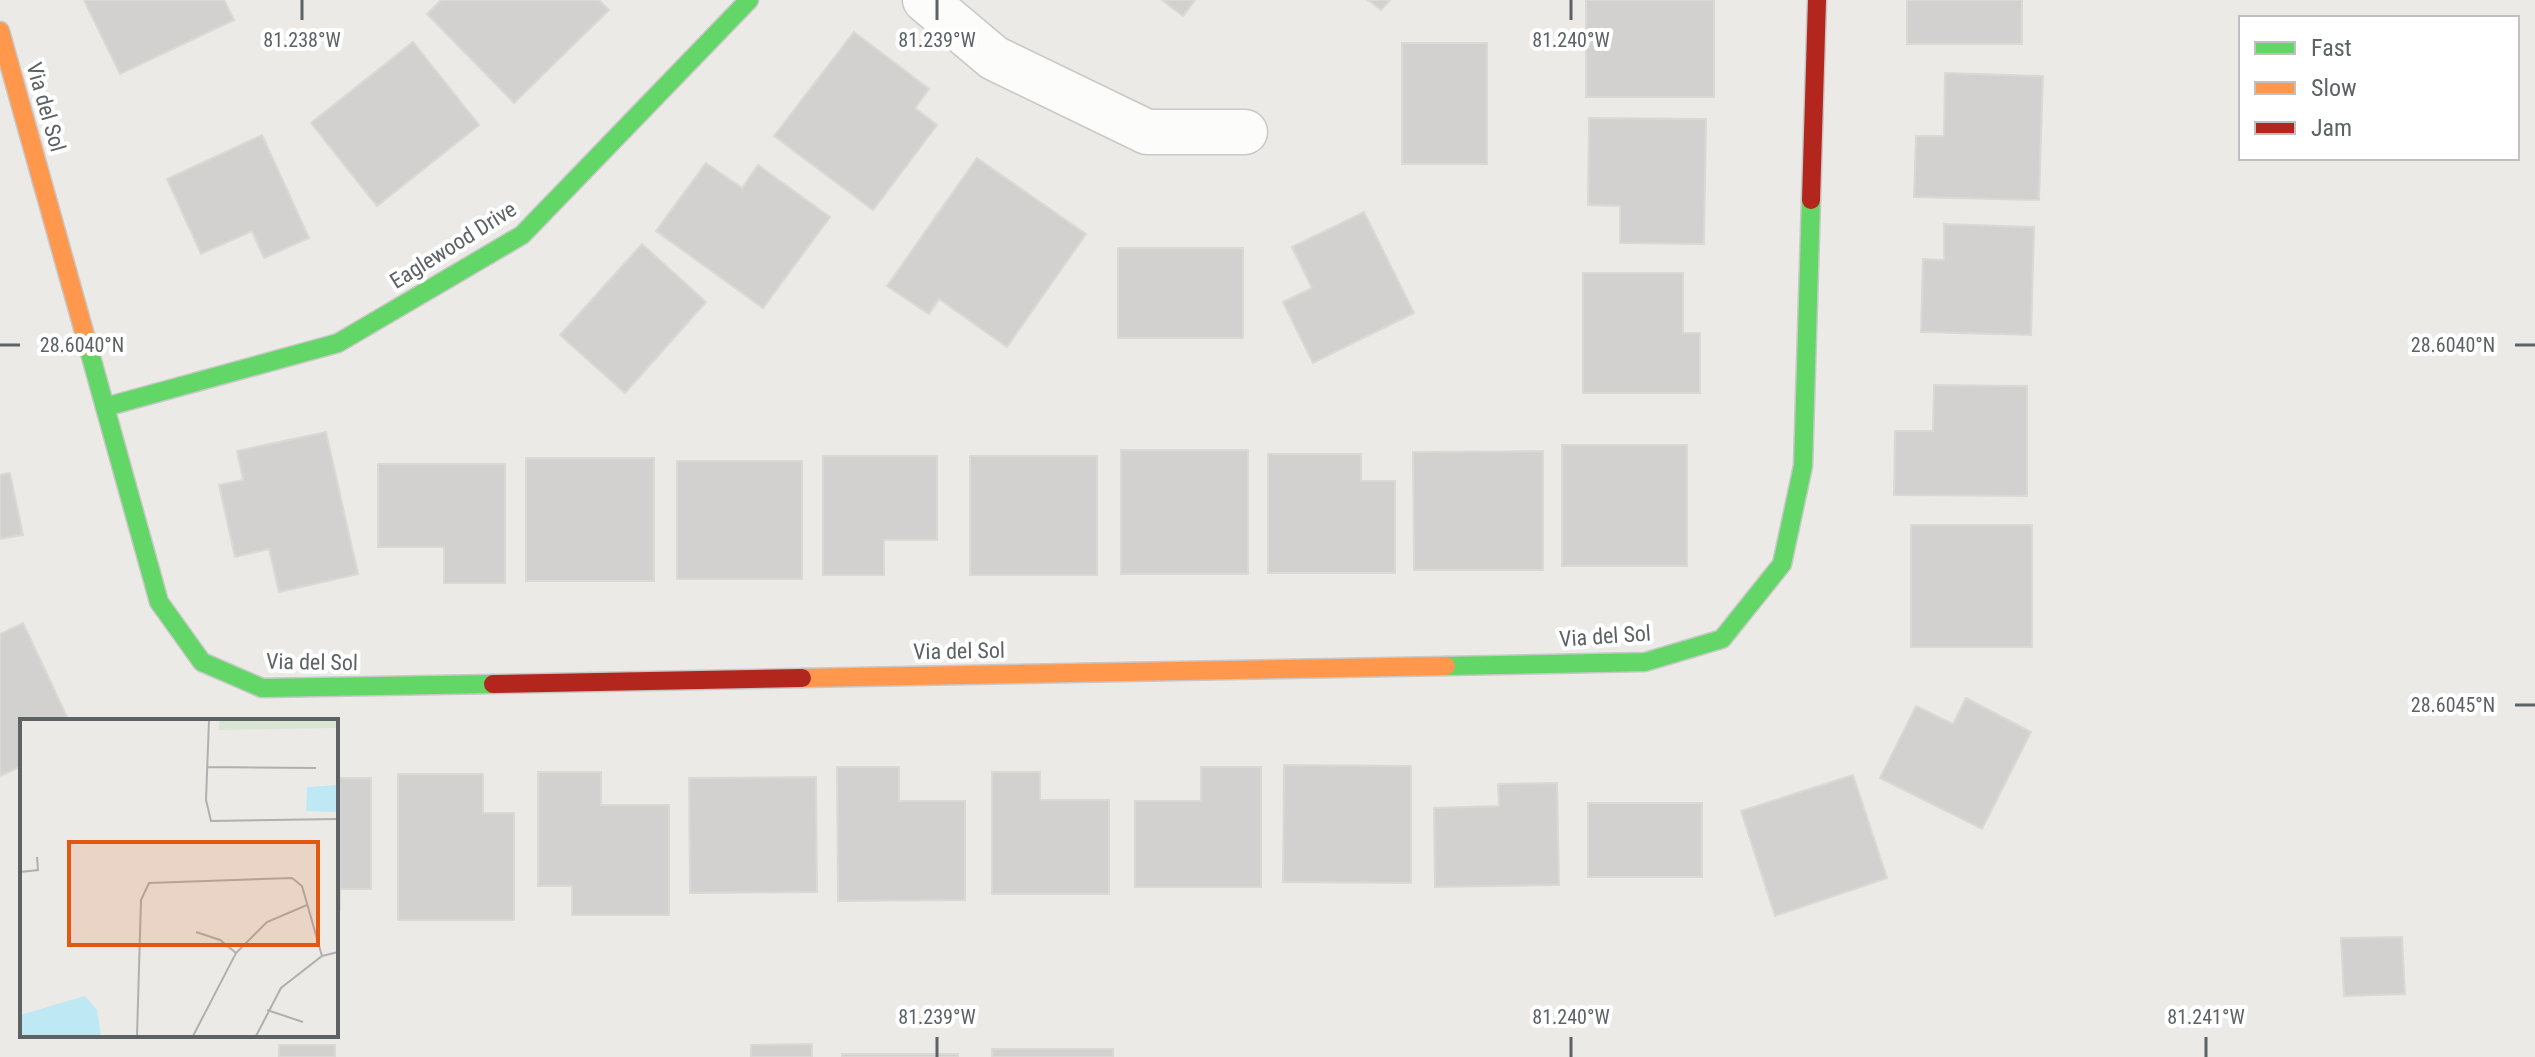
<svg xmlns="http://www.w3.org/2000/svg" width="2535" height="1057" font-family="'Roboto Condensed',sans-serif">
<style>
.building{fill:#d3d1d0;stroke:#dbd9d6;stroke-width:2}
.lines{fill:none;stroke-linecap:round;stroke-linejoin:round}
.street-casing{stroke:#c8c8c7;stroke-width:47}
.fast-casing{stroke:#c8c8c7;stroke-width:21}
.slow-casing{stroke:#c8c8c7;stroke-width:21}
.jam-casing{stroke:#c8c8c7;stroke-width:21}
.street{stroke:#fcfcfb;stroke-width:44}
.fast{stroke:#63d668;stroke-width:18}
.slow{stroke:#ff974d;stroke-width:18}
.jam{stroke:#b3261e;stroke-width:18}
.ticks{fill:none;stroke:#5d6264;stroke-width:3}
.labels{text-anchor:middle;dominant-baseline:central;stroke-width:8;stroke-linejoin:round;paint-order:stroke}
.street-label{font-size:22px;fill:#5d6264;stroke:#fff}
.inset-road{fill:none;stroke:#afb0af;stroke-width:2}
.view{fill:#e15910;fill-opacity:0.15;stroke:#e15910;stroke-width:4}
.inset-edge{fill:none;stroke:#5d6264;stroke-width:4}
.ticks-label{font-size:20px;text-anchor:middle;fill:#5d6264;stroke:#fff;stroke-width:8;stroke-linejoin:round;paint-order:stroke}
</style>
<rect width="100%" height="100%" fill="#eceae7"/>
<!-- building -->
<g class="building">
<path d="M 84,0 L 224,0 L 234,20 L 120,74 Z"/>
<path d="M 441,0 L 599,0 L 609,10 L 514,103 L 427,14 Z"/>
<path d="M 1162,0 L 1195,0 L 1183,16 Z"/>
<path d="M 1368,0 L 1390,0 L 1381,10 Z"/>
<rect x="1586" y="0" width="128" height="97"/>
<rect x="1907" y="0" width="115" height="44"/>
<path d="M 854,32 L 929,89 L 915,108 L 937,125 L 873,210 L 774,136 Z"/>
<path d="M 413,42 L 479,125 L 377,206 L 311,123 Z"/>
<rect x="1402" y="43" width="85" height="121"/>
<path d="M 1945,73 L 2043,76 L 2039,200 L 1914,197 L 1916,136 L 1944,136 Z"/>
<path d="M 1589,118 L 1706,119 L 1704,244 L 1620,243 L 1620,206 L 1588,205 Z"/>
<path d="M 262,135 L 309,238 L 264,258 L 252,231 L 201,254 L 167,179 Z"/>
<path d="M 977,158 L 1086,234 L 1007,347 L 939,299 L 929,314 L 887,286 Z"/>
<path d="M 706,163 L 742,188 L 758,165 L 830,217 L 763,308 L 656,231 Z"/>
<path d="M 1364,212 L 1414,313 L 1313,363 L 1283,302 L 1312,288 L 1292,247 Z"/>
<path d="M 1944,224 L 2034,227 L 2031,335 L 1921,332 L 1923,259 L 1944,260 Z"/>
<path d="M 642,244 L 706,302 L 625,393 L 560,335 Z"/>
<rect x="1118" y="248" width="125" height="90"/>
<path d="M 1583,273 L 1683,273 L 1683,333 L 1700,333 L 1700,393 L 1583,393 Z"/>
<path d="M 1934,385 L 2027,386 L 2027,496 L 1894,495 L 1895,431 L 1933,431 Z"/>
<path d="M 326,432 L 358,574 L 279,592 L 269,549 L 235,557 L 219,485 L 243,480 L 237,451 Z"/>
<rect x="1562" y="445" width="125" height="121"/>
<rect x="1121" y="450" width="127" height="124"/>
<path d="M 1543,451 L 1543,570 L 1414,570 L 1413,452 Z"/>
<path d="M 1268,454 L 1361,454 L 1361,481 L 1395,481 L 1395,573 L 1268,573 Z"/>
<path d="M 823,456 L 937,456 L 937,540 L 884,540 L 884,575 L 823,575 Z"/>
<rect x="970" y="456" width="127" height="119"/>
<rect x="526" y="458" width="128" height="123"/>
<rect x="677" y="461" width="125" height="118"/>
<path d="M 378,464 L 505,464 L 505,583 L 444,583 L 444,547 L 378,547 Z"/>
<path d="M 10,473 L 23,535 L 0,539 L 0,475 Z"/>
<rect x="1911" y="525" width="121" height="122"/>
<path d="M 23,623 L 69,721 L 22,721 L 22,766 L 0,776 L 0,634 Z"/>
<path d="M 1966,698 L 2031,732 L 1982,829 L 1880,778 L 1916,706 L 1953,724 Z"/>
<path d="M 1284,765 L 1411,766 L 1411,883 L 1283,882 Z"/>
<path d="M 837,767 L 899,767 L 899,801 L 965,801 L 965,900 L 838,901 Z"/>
<path d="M 1201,767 L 1261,767 L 1261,887 L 1135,887 L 1135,801 L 1201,801 Z"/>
<path d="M 538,772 L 601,772 L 601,805 L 669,805 L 669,915 L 572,915 L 572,886 L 538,886 Z"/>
<path d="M 992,772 L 1040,772 L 1040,800 L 1109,800 L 1109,894 L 992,894 Z"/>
<path d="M 398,774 L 483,774 L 483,813 L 514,813 L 514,920 L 398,920 Z"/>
<path d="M 1853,775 L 1887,878 L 1775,916 L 1741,811 Z"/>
<path d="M 816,777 L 817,892 L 690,893 L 689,778 Z"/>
<path d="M 336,778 L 371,778 L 371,889 L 340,889 L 340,910 L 336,910 Z"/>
<path d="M 1557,783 L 1559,885 L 1435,887 L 1434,808 L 1499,806 L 1498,784 Z"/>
<rect x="1588" y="803" width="114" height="74"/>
<path d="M 2402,937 L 2405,994 L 2344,996 L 2341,938 Z"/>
<path d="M 812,1044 L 812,1057 L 751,1057 L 751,1045 Z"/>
<rect x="279" y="1045" width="56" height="12"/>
<rect x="992" y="1049" width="121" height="8"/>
<rect x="842" y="1054" width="116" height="3"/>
</g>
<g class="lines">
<!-- street casing -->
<g class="street-casing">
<path id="street" d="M 925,0 L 994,58 L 1147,132 L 1245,132"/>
</g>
<!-- fast casing -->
<g class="fast-casing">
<g id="fast">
<path d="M 88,346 L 159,602 L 202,662 L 262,688 L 493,684"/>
<path d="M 105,407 L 338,343 L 522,235 L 749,0"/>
<path d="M 1446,666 L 1645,662 L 1722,639 L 1782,564 L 1803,466 L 1811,200"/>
</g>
</g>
<!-- slow casing -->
<g class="slow-casing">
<g id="slow">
<path d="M 0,31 L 88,346"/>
<path d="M 802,678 L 1446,666"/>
</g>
</g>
<!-- jam casing -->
<g class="jam-casing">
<g id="jam">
<path d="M 1811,200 L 1817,0"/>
<path d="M 493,684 L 802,678"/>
</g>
</g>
<!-- street -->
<use href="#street" class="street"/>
<!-- fast -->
<use href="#fast" class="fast"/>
<!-- slow -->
<use href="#slow" class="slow"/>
<!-- jam -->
<use href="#jam" class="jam"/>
</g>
<!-- ticks -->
<path class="ticks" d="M 302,0 L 302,20M 937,0 L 937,20M 1571,0 L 1571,20M 0,345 L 20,345M 2515,345 L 2535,345M 2515,705 L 2535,705M 937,1037 L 937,1057M 1571,1037 L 1571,1057M 2206,1037 L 2206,1057"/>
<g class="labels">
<!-- street labels -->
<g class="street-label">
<text transform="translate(46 107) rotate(74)">Via del Sol</text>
<text transform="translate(453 245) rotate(-32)">Eaglewood Drive</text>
<text transform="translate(1605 636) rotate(-4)">Via del Sol</text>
<text transform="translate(959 651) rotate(-1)">Via del Sol</text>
<text transform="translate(312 662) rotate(1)">Via del Sol</text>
</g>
</g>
<!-- overview -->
<g transform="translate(20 719)">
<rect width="318" height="318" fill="#eceae7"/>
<path d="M 199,1 L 318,1 L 318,9 L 199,11 Z" fill="#d9e6d3"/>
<path d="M 318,66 L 318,93 L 286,92 L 287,68 ZM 65,277 L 77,291 L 81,317 L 0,317 L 0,296 Z" fill="#bee8f3"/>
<path class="inset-road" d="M 189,1 L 186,81 L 191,102 L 318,100M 187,48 L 296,49M 0,153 L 18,151 L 17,138M 176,213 L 200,221 L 216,234M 247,291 L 283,303M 117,317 L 121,181 L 129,164 L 272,159 L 282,167 L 302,237M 173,317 L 216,234 L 247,203 L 287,186M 236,317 L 261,269 L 302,237 L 318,233"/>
<path class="view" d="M 49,123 L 298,123 L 298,226 L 49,226 Z"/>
<rect width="318" height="318" class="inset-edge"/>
</g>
<g class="ticks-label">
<text x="302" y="47">81.238°W</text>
<text x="937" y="47">81.239°W</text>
<text x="1571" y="47">81.240°W</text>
<text x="2453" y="352">28.6040°N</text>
<text x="82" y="352">28.6040°N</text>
<text x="2453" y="712">28.6045°N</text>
<text x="937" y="1024">81.239°W</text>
<text x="1571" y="1024">81.240°W</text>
<text x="2206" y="1024">81.241°W</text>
</g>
<!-- legend -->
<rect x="2239" y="16" width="280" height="144" fill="#ffffff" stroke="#bec0c1" stroke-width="2"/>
<rect x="2255" y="42" width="40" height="12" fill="#63d668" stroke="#bec0c1" stroke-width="2"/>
<text x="2311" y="56" font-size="24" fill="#5d6264">Fast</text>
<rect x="2255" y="82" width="40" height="12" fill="#ff974d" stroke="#bec0c1" stroke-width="2"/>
<text x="2311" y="96" font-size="24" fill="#5d6264">Slow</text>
<rect x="2255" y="122" width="40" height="12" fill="#b3261e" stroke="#bec0c1" stroke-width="2"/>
<text x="2311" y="136" font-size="24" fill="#5d6264">Jam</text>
</svg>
